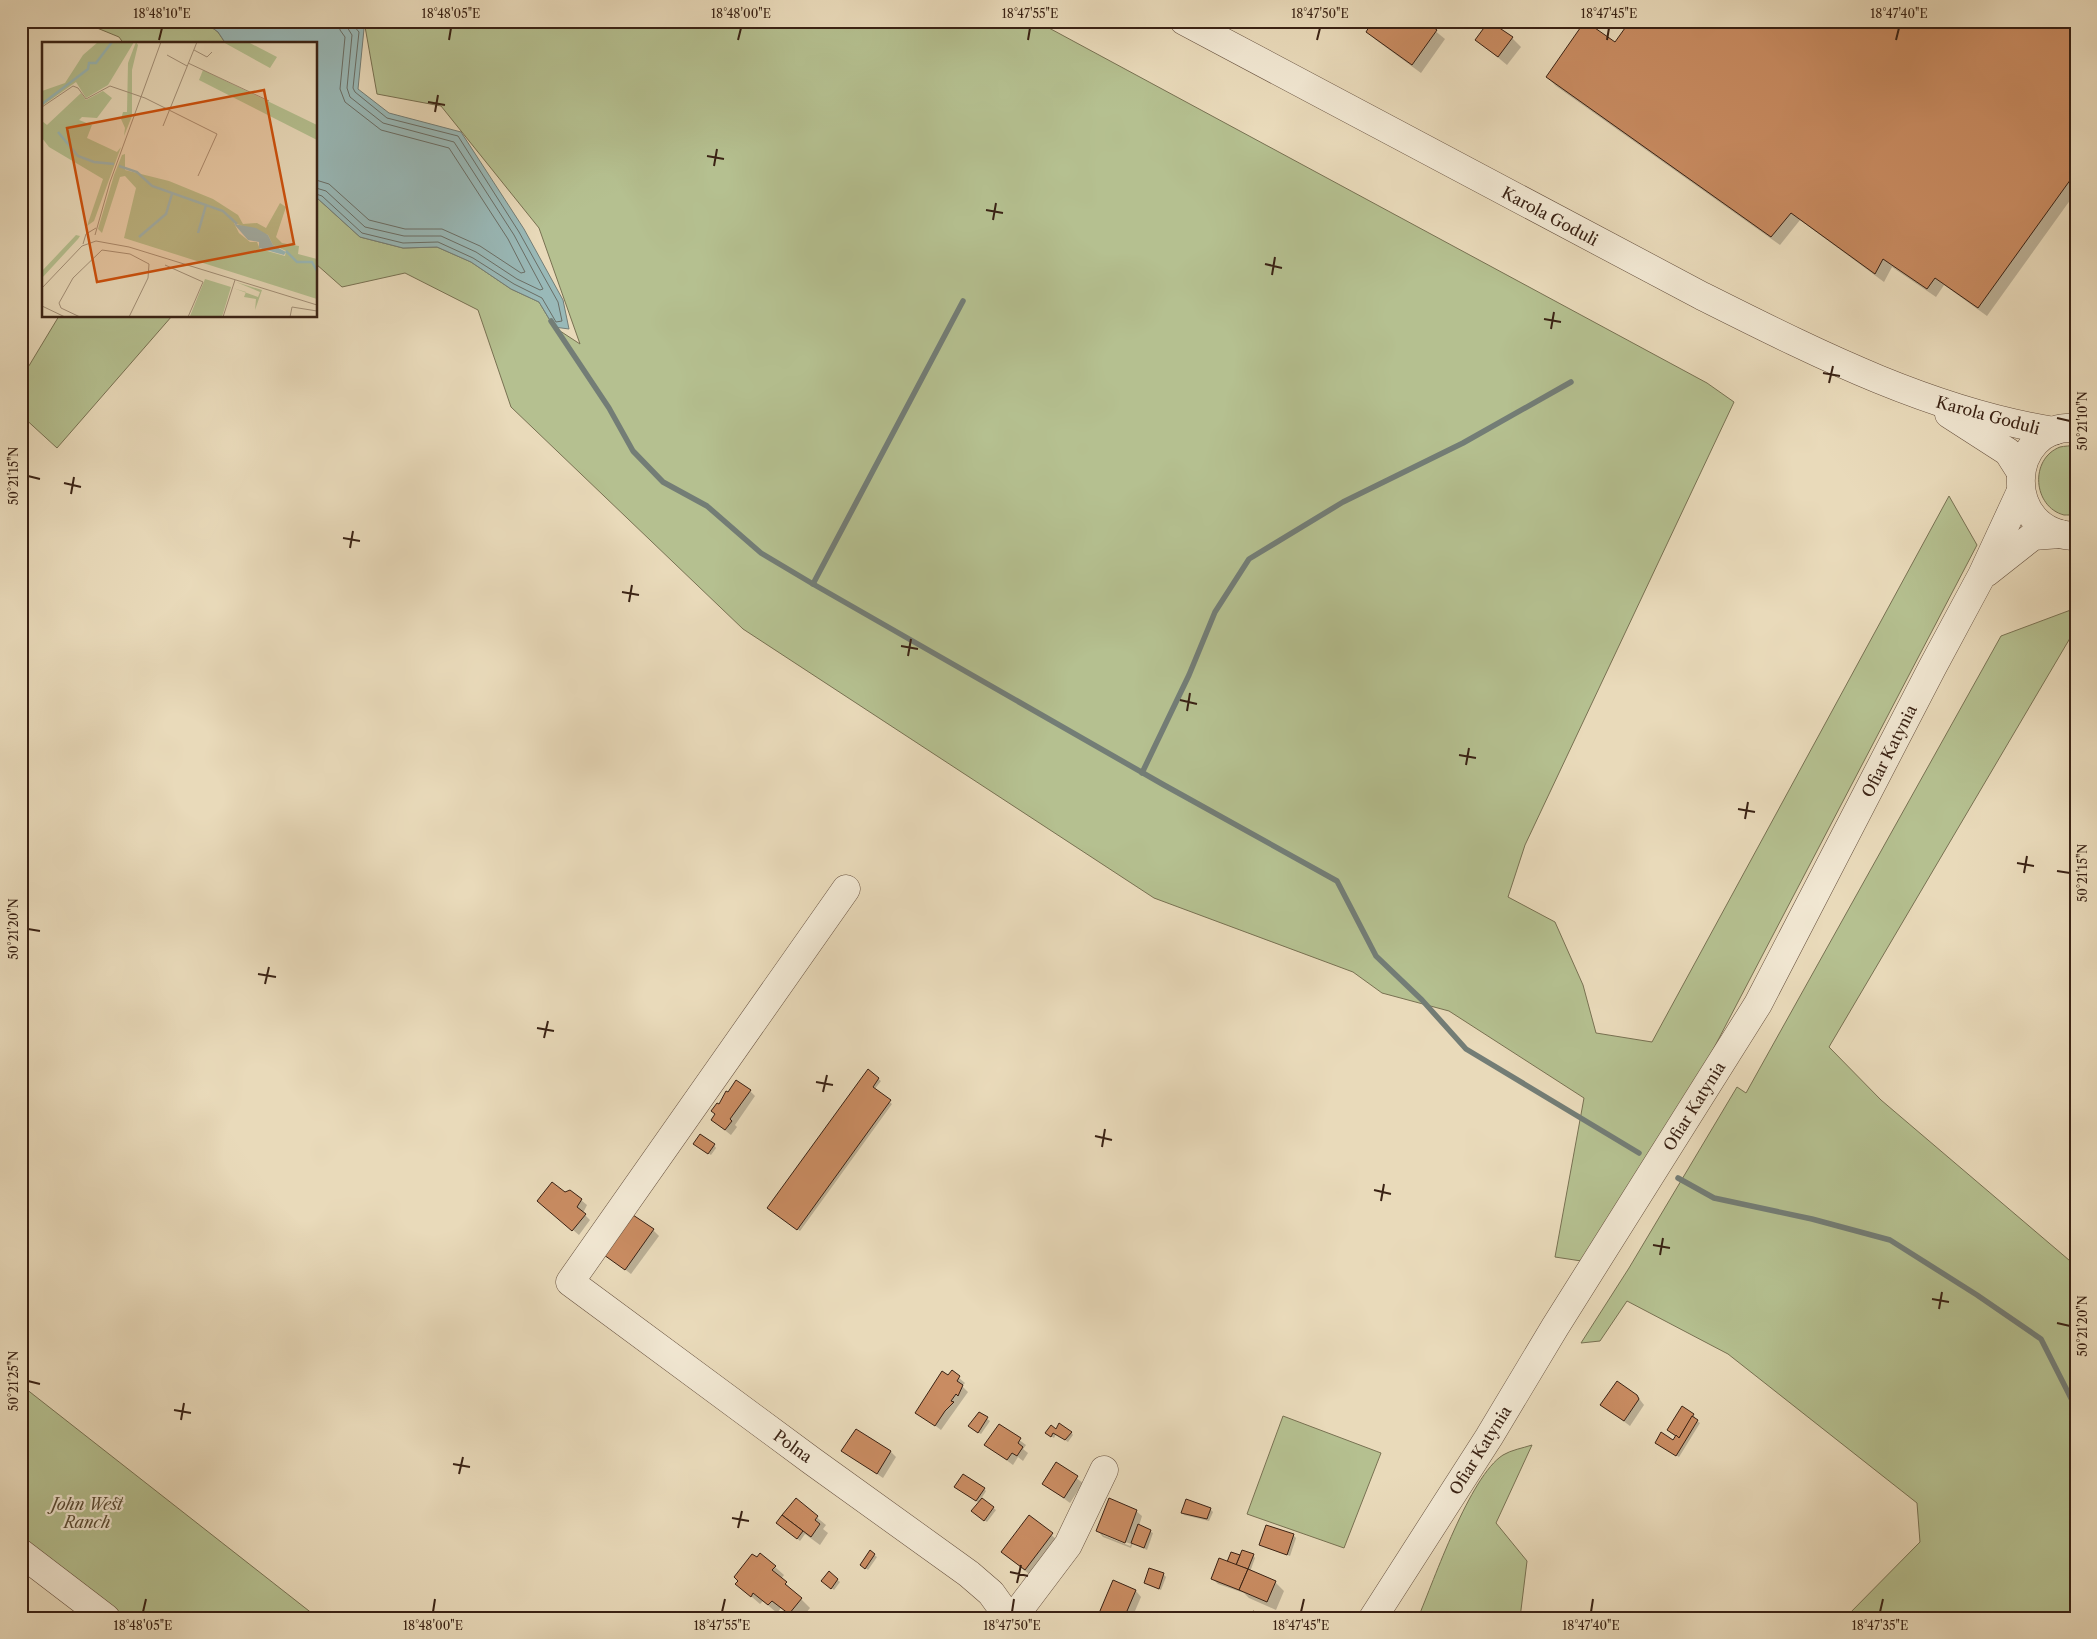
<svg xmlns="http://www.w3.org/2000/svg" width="2097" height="1639" font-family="'Libre Caslon Text',serif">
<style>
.green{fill:#b5c090;stroke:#787152}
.water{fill:#99b9b8;stroke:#737d76}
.shadow{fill:#0003;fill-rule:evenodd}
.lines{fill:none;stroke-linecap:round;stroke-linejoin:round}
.shore{stroke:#6a6e66;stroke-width:1}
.stream{stroke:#737d76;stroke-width:5.5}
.building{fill:#c98c62;stroke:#3a2214}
.minor-casing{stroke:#66503e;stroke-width:29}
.minor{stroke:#f1e7d2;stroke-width:28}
.ticks{fill:none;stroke:#3a2214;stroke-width:2}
.labels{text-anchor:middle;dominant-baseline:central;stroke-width:4.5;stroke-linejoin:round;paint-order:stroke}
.street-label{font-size:16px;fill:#3a2214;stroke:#f1e7d2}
.park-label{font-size:16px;font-style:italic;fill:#594a33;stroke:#f1e7d2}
.inset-river{fill:none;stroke:#99b9b8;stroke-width:2.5}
.inset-road{fill:none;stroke:#a39078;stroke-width:1}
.view{fill:#ce510d;fill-opacity:0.15;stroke:#ce510d;stroke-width:2.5}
.inset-edge{fill:none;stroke:#3a2214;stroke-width:2.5}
.neatline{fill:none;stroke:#3a2214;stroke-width:2}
.ticks-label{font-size:12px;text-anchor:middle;fill:#3a2214}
</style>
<rect width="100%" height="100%" fill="#e9daba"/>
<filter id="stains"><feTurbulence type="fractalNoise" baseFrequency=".004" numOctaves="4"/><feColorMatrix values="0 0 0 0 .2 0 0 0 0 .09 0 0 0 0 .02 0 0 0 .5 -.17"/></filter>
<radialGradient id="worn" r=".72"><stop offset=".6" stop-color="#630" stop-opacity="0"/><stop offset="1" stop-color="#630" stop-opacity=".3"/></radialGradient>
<!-- green -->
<g class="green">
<path d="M 80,21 L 203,21 L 218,32 L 226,44 L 124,44 L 119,37 Z"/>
<path d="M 364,21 L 1036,21 L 1707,383 L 1734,402 L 1525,845 L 1508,897 L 1555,922 L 1583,985 L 1596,1033 L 1652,1042 L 1949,496 L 1977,545 L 1705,1065 L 1588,1262 L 1555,1257 L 1584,1098 L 1449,1011 L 1382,993 L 1353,972 L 1154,898 L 743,629 L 511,407 L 478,310 L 405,273 L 342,287 L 316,264 L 316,197 L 360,237 L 403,248 L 437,247 L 471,262 L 511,289 L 539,302 L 554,327 L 580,344 L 539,228 L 441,106 L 377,94 Z"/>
<path d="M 59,316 L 172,316 L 57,448 L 21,415 L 21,379 Z"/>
<path d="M 2076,445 L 2076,515 C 2072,515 2067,515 2064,515 C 2033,507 2029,459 2060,447 C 2064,446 2071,446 2076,445 Z"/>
<path d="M 2076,608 L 2076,628 L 1829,1047 L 1881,1100 L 2076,1266 L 2076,1618 L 1845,1618 L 1920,1542 L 1917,1503 L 1728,1354 L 1627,1301 L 1600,1341 L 1581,1343 L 1629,1268 L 1737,1087 L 1746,1093 L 2001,636 Z"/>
<path d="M 21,1385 L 318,1618 L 123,1618 L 21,1540 Z"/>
<path d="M 1283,1416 L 1381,1453 L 1344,1548 L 1247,1514 Z"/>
<path d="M 1532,1445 L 1496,1523 L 1527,1561 L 1520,1618 L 1418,1618 C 1434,1580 1470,1476 1503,1455 C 1511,1450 1523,1448 1532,1445 Z"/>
</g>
<!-- water -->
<path class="water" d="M 203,21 L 356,21 L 364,29 L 358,89 L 389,113 L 461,132 L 524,229 L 563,300 L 569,329 L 554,327 L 539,302 L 511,289 L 471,262 L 437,247 L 403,248 L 360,237 L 316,197 L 316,44 L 226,44 L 218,32 Z"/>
<!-- shadow -->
<g class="shadow">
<path d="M 1360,21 L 1423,21 L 1445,39 L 1421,73 L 1376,40 L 1368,32 L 1370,29 Z"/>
<path d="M 2076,21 L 2076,192 L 1987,316 L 1944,285 L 1936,297 L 1892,267 L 1884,282 L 1800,220 L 1780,245 L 1556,86 L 1547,77 L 1615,44 Z"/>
<path d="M 1512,38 L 1521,47 L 1507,65 L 1477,40 Z"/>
<path d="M 868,1071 L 881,1081 L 874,1090 L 892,1104 L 800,1231 L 771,1210 Z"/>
<path d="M 750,1091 L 755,1096 L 735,1125 L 737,1127 L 731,1135 L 718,1125 L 719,1106 Z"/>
<path d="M 714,1145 L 716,1148 L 711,1155 L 697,1146 Z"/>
<path d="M 565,1194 L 581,1200 L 587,1205 L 583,1213 L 590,1220 L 579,1235 L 538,1201 Z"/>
<path d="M 653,1230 L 659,1236 L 631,1274 L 606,1255 Z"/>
<path d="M 952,1372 L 965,1383 L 962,1386 L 968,1392 L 941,1430 L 917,1412 Z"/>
<path d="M 1637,1396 L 1644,1405 L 1630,1426 L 1602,1405 Z"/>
<path d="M 979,1413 L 990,1421 L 981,1434 L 972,1429 Z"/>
<path d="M 1693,1415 L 1695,1417 L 1694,1419 L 1700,1423 L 1679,1457 L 1659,1445 L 1673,1441 Z"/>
<path d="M 999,1425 L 1026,1445 L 1023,1449 L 1028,1453 L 1023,1461 L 1018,1457 L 1013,1465 L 986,1445 Z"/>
<path d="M 856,1430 L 891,1452 L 896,1457 L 883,1478 L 843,1451 Z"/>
<path d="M 1056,1430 L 1071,1432 L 1073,1435 L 1068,1442 L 1056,1434 L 1054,1438 L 1049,1435 Z"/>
<path d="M 1057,1464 L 1083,1483 L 1070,1503 L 1044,1484 Z"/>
<path d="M 958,1489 L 984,1489 L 986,1491 L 981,1499 L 996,1510 L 987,1522 L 975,1514 L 979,1503 Z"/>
<path d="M 796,1500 L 826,1525 L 823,1529 L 828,1533 L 820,1545 L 805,1534 L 800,1541 L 778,1523 Z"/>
<path d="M 1210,1509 L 1213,1512 L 1209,1521 L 1184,1515 L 1182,1512 Z"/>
<path d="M 1136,1511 L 1142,1516 L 1139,1526 L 1153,1533 L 1147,1550 L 1133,1543 L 1131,1548 L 1103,1537 L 1098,1531 ZM 1103,1533 L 1131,1544 L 1130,1546 L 1103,1535 Z"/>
<path d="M 1029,1517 L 1061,1543 L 1034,1578 L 1002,1552 Z"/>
<path d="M 1293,1535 L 1296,1538 L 1290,1556 L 1260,1544 Z"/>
<path d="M 870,1552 L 877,1557 L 868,1570 L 864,1567 Z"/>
<path d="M 1253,1555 L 1255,1558 L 1250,1572 L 1275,1582 L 1284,1591 L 1276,1610 L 1249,1598 L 1244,1593 L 1218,1584 L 1212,1578 L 1227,1563 L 1241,1557 Z"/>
<path d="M 775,1567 L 784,1575 L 781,1579 L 810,1608 L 802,1618 L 793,1618 L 781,1608 L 777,1613 L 763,1601 L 760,1604 L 737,1584 Z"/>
<path d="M 829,1573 L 840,1582 L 834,1590 L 825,1583 Z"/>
<path d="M 1163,1574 L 1166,1577 L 1161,1590 L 1145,1583 Z"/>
<path d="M 1114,1582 L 1136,1591 L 1141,1597 L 1132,1618 L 1098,1618 Z"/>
</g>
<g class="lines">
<!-- shore -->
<g class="shore">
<path d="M 316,180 L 329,184 L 369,220 L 405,229 L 442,229 L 480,246 L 521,273 L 525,272 L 508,239 L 449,148 L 381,130 L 345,102 L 340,89 L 345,37 L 340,30 L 339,21"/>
<path d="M 316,188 L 326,191 L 365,227 L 404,236 L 441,236 L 476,252 L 517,279 L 540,290 L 543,289 L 514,235 L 454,142 L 383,123 L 350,97 L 347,88 L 352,35 L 347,27 L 347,21"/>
<path d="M 316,194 L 322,196 L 362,233 L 403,243 L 438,242 L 473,258 L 514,284 L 542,298 L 556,322 L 562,321 L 558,302 L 519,232 L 458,136 L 387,118 L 355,92 L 353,88 L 359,32 L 353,25 L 353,21"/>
</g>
<!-- stream -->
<g class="stream">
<path d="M 551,321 L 609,408 L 633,451 L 663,482 L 707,506 L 761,553 L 813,584 L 1164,785 L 1337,881 L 1376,956 L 1422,1000 L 1466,1049 L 1639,1153"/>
<path d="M 813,584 L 963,301"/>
<path d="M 1142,773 L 1189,675 L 1215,612 L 1249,559 L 1343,502 L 1463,443 L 1571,382"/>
<path d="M 1678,1178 L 1714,1198 L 1812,1219 L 1890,1240 L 1977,1295 L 2041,1339 L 2076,1408"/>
</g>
</g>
<!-- building -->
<g class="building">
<path d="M 1361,21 L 1425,21 L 1437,30 L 1412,65 L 1366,32 L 1369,27 Z"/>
<path d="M 1489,21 L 1513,37 L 1498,57 L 1475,40 Z"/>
<path d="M 1585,21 L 1615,42 L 1630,21 L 2076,21 L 2076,172 L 1978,308 L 1935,278 L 1927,289 L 1883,259 L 1875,274 L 1791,213 L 1771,237 L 1546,77 Z"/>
<path d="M 868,1069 L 879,1078 L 873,1087 L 891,1100 L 797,1230 L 767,1208 Z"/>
<path d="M 736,1080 L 751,1090 L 730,1119 L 732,1121 L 725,1130 L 711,1120 L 715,1114 L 711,1111 L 717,1103 L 719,1104 L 726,1091 L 728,1092 Z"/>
<path d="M 700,1134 L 715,1144 L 708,1154 L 693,1144 Z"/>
<path d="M 552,1182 L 565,1192 L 570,1190 L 582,1199 L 577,1207 L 586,1214 L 572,1231 L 537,1201 Z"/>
<path d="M 633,1215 L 654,1229 L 625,1270 L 604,1255 Z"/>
<path d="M 952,1370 L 960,1376 L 957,1381 L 963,1385 L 958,1396 L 956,1394 L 951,1401 L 954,1402 L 945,1411 L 935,1426 L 915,1413 L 942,1371 L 948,1375 Z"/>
<path d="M 1617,1381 L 1637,1395 L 1639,1399 L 1624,1421 L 1600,1405 Z"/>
<path d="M 1682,1406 L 1694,1414 L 1679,1438 L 1667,1430 Z"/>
<path d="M 979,1412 L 988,1417 L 978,1433 L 968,1426 Z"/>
<path d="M 1692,1416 L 1698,1420 L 1676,1456 L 1655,1443 L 1661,1432 L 1673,1440 L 1676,1435 L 1679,1438 Z"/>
<path d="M 1059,1423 L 1072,1432 L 1065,1440 L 1053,1433 L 1051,1437 L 1045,1433 L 1051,1425 L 1056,1429 Z"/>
<path d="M 999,1424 L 1021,1438 L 1018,1443 L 1023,1447 L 1017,1456 L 1012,1453 L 1007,1460 L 984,1445 Z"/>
<path d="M 856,1429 L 891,1451 L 877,1474 L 841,1451 Z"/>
<path d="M 1056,1462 L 1078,1476 L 1064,1498 L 1042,1484 Z"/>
<path d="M 963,1474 L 985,1488 L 976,1501 L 954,1487 Z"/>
<path d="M 796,1498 L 818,1516 L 815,1520 L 820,1524 L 811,1537 L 782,1515 Z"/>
<path d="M 982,1498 L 994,1507 L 984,1521 L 971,1511 Z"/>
<path d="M 1109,1498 L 1137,1510 L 1125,1543 L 1096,1531 Z"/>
<path d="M 1186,1499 L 1211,1508 L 1207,1519 L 1181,1513 Z"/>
<path d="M 782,1515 L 803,1531 L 797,1539 L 776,1523 Z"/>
<path d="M 1029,1515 L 1053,1533 L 1025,1570 L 1001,1552 Z"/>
<path d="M 1138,1524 L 1151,1530 L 1144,1548 L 1131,1543 Z"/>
<path d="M 1266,1525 L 1294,1534 L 1287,1555 L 1259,1545 Z"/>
<path d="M 870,1550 L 875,1554 L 865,1569 L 860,1565 Z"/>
<path d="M 1242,1550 L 1254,1554 L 1248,1569 L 1236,1565 Z"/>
<path d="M 1231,1552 L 1240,1555 L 1236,1565 L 1227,1562 Z"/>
<path d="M 760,1553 L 776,1566 L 772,1570 L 787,1582 L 785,1584 L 802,1598 L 789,1614 L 772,1601 L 768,1605 L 753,1593 L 751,1597 L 735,1584 L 738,1581 L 734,1577 L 752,1554 L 757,1557 Z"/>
<path d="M 1219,1558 L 1248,1569 L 1239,1590 L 1211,1579 Z"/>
<path d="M 1149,1568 L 1164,1573 L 1159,1589 L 1144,1583 Z"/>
<path d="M 1248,1569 L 1276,1581 L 1267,1602 L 1239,1590 Z"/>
<path d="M 829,1571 L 838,1579 L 831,1589 L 821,1581 Z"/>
<path d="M 1113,1580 L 1136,1590 L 1124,1618 L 1097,1618 Z"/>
<path d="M 1253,1611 L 1264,1615 L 1263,1618 L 1250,1618 Z"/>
</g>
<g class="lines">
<!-- minor casing -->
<g class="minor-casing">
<g id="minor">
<path d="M 1184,21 L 1702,296 C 1814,352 1929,411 2054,431"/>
<path d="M 1949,414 L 2008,452 L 2020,471"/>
<path d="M 2076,428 C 2005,423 2000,535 2076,536"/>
<path d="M 1986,573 L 2033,536 L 2060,534"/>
<path d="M 846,889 L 570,1282 L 812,1461 L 969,1574 L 991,1593 L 1009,1618"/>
<path d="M 21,1553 L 106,1618"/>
<path d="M 1013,1618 L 1068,1545 L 1104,1470"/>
<path d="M 1373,1618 L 1489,1437 L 1555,1327 L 1758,1004 L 1932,668 L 1982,575 L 2020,493"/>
</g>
</g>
<!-- minor -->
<use href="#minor" class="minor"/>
</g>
<!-- ticks -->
<path class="ticks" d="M 159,40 L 162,28M 449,40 L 451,28M 738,40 L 741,28M 1028,40 L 1030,28M 1317,40 L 1320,28M 1607,40 L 1609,28M 1896,40 L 1899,28M 428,102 L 445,105M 435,112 L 438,95M 707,156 L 724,159M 714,166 L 717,149M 986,210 L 1003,213M 993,220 L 996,203M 1265,264 L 1282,268M 1272,275 L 1275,257M 1544,319 L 1561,322M 1551,329 L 1554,312M 1823,373 L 1840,376M 1829,383 L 1833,366M 2057,418 L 2070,421M 28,476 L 40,479M 64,483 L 81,487M 71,494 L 74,477M 343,538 L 360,541M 350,548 L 353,531M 622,592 L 639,595M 629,602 L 632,585M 901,646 L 918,649M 908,656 L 911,639M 1180,700 L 1197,704M 1187,711 L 1190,693M 1459,755 L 1476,758M 1466,765 L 1469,748M 1738,809 L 1755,812M 1745,819 L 1748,802M 2017,863 L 2034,866M 2057,871 L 2070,873M 2024,873 L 2027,856M 28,929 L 40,931M 258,974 L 276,977M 265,984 L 269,967M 537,1028 L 554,1031M 544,1038 L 548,1021M 816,1082 L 833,1085M 823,1092 L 827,1075M 1095,1136 L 1112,1140M 1102,1147 L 1105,1129M 1374,1190 L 1391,1194M 1381,1201 L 1384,1184M 1653,1245 L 1670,1248M 1660,1255 L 1663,1238M 1932,1299 L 1949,1302M 1939,1309 L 1942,1292M 2057,1323 L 2070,1326M 28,1381 L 40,1384M 174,1410 L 191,1413M 181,1420 L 184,1403M 453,1464 L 470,1467M 459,1474 L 463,1457M 732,1518 L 749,1521M 738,1528 L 742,1511M 1010,1572 L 1028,1576M 1017,1583 L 1021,1565M 143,1612 L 146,1599M 433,1612 L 435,1599M 722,1612 L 725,1599M 1012,1612 L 1014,1599M 1301,1612 L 1304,1599M 1591,1612 L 1593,1599M 1880,1612 L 1883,1599"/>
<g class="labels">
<!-- street labels -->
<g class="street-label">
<text transform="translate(1550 216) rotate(28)">Karola Goduli</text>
<text transform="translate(1988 415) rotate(15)">Karola Goduli</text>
<text transform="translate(1889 751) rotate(-63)">Ofiar Katynia</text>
<text transform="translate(1694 1106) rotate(-58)">Ofiar Katynia</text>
<text transform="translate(793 1446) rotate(36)">Polna</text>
<text transform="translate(1480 1450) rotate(-58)">Ofiar Katynia</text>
</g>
<!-- park labels -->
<g class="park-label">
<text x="87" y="1504">John West<tspan x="87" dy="18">Ranch</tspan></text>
</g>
</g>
<!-- overview -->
<g transform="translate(42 42)">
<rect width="275" height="275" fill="#e9daba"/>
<path d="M 56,0 L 92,0 L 66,43 L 44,56 L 34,40 L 0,64 L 0,49 L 23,41 L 41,13 ZM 94,0 L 96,3 L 90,28 L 90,74 L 82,94 L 83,86 L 79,77 L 81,70 L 85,70 L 86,21 ZM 181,0 L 206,0 L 235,15 L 228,26 ZM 161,28 L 275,83 L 275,98 L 157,38 ZM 61,49 L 70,56 L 55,76 L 40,75 L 37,78 L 50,83 L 45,96 L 75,110 L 79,105 L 52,179 L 45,184 L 61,137 L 7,105 L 0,96 L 0,79 L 5,83 L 39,51 L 44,58 ZM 83,112 L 83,128 L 127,139 L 171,157 L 196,173 L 201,182 L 215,181 L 224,186 L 238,161 L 244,165 L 234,195 L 240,201 L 257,204 L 256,212 L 275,217 L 275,257 L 82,196 L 94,146 L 83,134 L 78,135 L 60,191 L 56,187 L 72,133 L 80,113 ZM 192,181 L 226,193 L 231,203 L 244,209 L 243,214 L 218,207 L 215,200 L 208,200 L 197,191 ZM 34,193 L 38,194 L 36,197 L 0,236 L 0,229 ZM 163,237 L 189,245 L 180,275 L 148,274 ZM 194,240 L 220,248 L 213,268 L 214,257 L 202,255 L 204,250 L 191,246 L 216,255 L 218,250 Z" fill="#b5c090" fill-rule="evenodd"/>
<path d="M 192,182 L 214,186 L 226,193 L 231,203 L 244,210 L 242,213 L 217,206 L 217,200 L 206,198 Z" fill="#99b9b8"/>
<path class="inset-river" d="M 0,62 L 46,27 L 47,21 L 54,21 L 70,0M 16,90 L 36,114 L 52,120 L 72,122M 77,124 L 95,130 L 110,144 L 181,169 L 195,182M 156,191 L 164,163M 97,195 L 124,172 L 130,152M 244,209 L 255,220 L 270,220 L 275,229"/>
<path class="inset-road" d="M 152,8 L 165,15 L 170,10M 125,13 L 145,24M 146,21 L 227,59M 0,65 L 31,44 L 36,46 L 44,57 L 68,44 L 103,56 L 175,92 L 156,134M 121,84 L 155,0M 53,193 L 68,140 L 119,0M 41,202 L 44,192 L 54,186M 123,223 L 161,240 L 146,275M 0,246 L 40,204 L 54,199 L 87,205 L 275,263M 0,264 L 23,275M 38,275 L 19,266 L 17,261 L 31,236 L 60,208 L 88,212 L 107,222 L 106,236 L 87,275M 181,275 L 193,238M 248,275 L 250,265 L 275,269"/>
<path class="view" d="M 222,48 L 252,202 L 55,240 L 25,86 Z"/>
<rect width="275" height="275" class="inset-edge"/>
</g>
<!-- margin -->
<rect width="2097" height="1639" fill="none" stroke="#e9daba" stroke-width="55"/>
<rect x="28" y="28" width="2042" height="1584" class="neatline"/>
<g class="ticks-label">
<text x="162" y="18">18°48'10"E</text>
<text x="451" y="18">18°48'05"E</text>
<text x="741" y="18">18°48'00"E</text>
<text x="1030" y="18">18°47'55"E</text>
<text x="1320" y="18">18°47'50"E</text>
<text x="1609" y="18">18°47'45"E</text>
<text x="1899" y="18">18°47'40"E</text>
<text transform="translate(2083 421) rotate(-90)" y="4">50°21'10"N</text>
<text transform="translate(14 476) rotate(-90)" y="4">50°21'15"N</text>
<text transform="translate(2083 873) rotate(-90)" y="4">50°21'15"N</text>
<text transform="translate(14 929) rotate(-90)" y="4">50°21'20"N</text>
<text transform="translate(2083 1326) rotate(-90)" y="4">50°21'20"N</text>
<text transform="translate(14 1381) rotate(-90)" y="4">50°21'25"N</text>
<text x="143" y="1630">18°48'05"E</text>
<text x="433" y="1630">18°48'00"E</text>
<text x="722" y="1630">18°47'55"E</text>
<text x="1012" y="1630">18°47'50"E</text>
<text x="1301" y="1630">18°47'45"E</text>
<text x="1591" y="1630">18°47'40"E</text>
<text x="1880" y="1630">18°47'35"E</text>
</g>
<rect width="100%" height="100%" filter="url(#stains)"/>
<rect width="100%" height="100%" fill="url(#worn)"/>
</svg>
